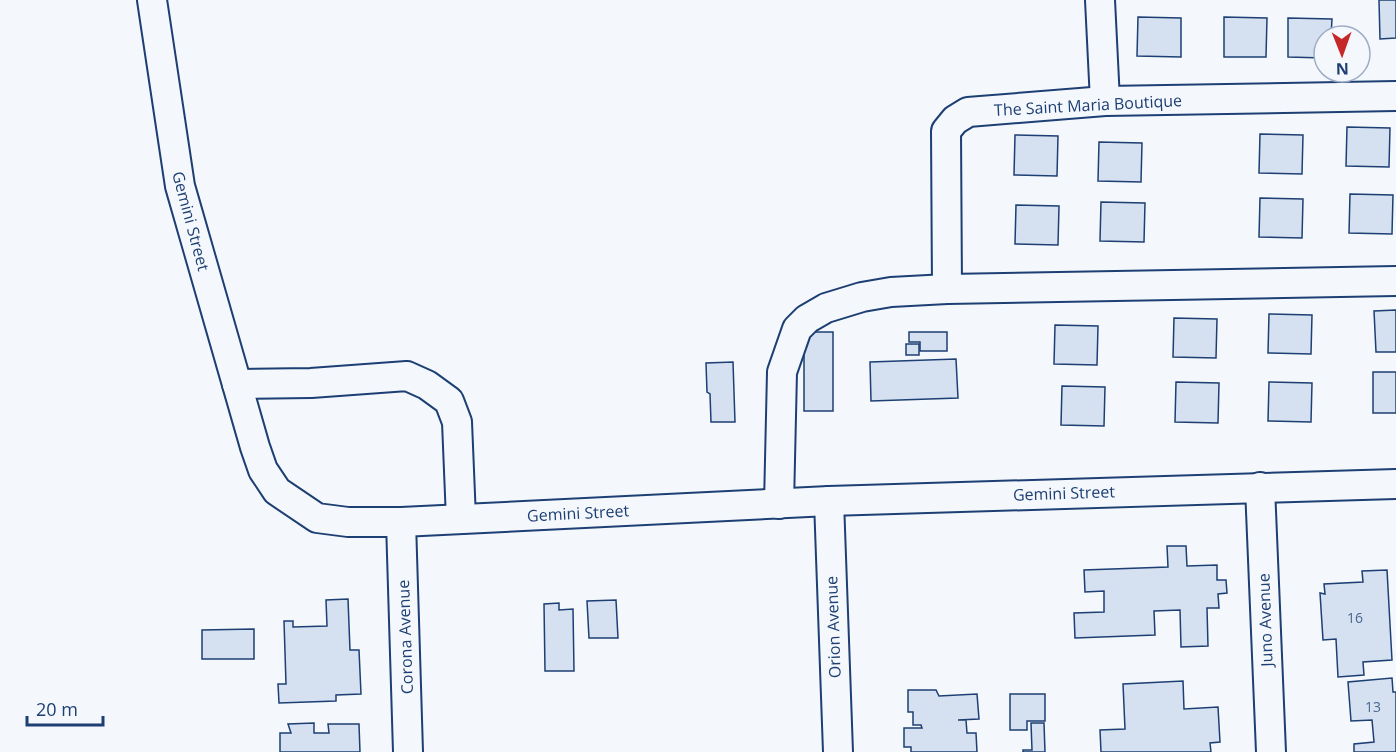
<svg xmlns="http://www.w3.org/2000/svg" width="1396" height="752" font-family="'Open Sans',sans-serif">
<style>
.building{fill:#d5e0f0;stroke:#1d3f73;stroke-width:1.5}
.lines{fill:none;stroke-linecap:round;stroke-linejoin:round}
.minor-casing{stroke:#1d3f73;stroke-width:32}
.minor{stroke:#f4f7fb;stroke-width:28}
.labels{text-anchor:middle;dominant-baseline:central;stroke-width:4.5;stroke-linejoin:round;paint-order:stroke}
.number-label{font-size:14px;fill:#4b6792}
.street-label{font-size:16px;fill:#1d3f73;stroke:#f4f7fb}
</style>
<rect width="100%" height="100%" fill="#f4f7fb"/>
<!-- building -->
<g class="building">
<path d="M 1379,0 L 1396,0 L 1396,38 L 1380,39 Z"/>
<path d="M 1138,17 L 1181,18 L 1181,57 L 1137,56 Z"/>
<path d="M 1224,17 L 1267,18 L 1266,57 L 1224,57 Z"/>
<path d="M 1288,18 L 1332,19 L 1331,36 L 1324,36 L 1324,58 L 1288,57 Z"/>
<path d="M 1347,127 L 1390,128 L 1389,167 L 1346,166 Z"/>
<path d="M 1260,134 L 1303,135 L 1302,174 L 1259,173 Z"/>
<path d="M 1015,135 L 1058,136 L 1057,176 L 1014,175 Z"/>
<path d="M 1099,142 L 1142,143 L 1141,182 L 1098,181 Z"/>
<path d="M 1350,194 L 1393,195 L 1392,234 L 1349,233 Z"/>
<path d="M 1260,198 L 1303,199 L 1302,238 L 1259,237 Z"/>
<path d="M 1101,202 L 1145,203 L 1144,242 L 1100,241 Z"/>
<path d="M 1016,205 L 1059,206 L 1058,245 L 1015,244 Z"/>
<path d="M 1396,310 L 1396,352 L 1376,352 L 1374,311 Z"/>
<path d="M 1269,314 L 1312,315 L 1311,354 L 1268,353 Z"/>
<path d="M 1174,318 L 1217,319 L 1216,358 L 1173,357 Z"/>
<path d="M 1055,325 L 1098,326 L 1097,365 L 1054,364 Z"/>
<rect x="804" y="332" width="29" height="79"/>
<path d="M 909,332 L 947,332 L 947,351 L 920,351 L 920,342 L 909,342 Z"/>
<rect x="906" y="344" width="13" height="11"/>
<path d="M 956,359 L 958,398 L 871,401 L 870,362 Z"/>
<path d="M 733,362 L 735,422 L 711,422 L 710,394 L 707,392 L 706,363 Z"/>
<rect x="1373" y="372" width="23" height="41"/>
<path d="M 1176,382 L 1219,383 L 1218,423 L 1175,422 Z"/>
<path d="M 1269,382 L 1312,383 L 1311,422 L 1268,421 Z"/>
<path d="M 1062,386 L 1105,387 L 1104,426 L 1061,425 Z"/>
<path d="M 1167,546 L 1186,546 L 1187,566 L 1217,565 L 1217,580 L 1226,580 L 1227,593 L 1218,594 L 1219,608 L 1207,608 L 1208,646 L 1181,647 L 1180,610 L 1154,611 L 1155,635 L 1075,638 L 1074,613 L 1104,612 L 1104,591 L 1085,592 L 1084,570 L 1168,567 Z"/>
<path d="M 1387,570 L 1392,660 L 1363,662 L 1364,675 L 1338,677 L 1336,639 L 1323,640 L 1320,593 L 1325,594 L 1324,584 L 1363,582 L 1362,571 Z"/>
<path d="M 348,599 L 350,650 L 359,650 L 361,694 L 336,695 L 336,701 L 279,703 L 278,684 L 286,684 L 284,621 L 293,621 L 293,627 L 327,626 L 326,600 Z"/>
<path d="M 616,600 L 618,638 L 589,638 L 587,601 Z"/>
<path d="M 559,603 L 559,610 L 573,609 L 574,671 L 545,671 L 544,604 Z"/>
<path d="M 254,629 L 254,659 L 202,659 L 202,630 Z"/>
<path d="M 1392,678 L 1393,692 L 1396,692 L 1396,752 L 1354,752 L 1354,744 L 1374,742 L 1372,720 L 1351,721 L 1348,682 Z"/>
<path d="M 1183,681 L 1184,709 L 1218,707 L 1220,742 L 1210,743 L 1211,752 L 1101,752 L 1100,730 L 1125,729 L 1123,684 Z"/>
<path d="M 908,690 L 936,690 L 939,696 L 977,694 L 979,719 L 958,720 L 966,720 L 967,733 L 976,733 L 977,752 L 911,752 L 911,747 L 904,747 L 904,728 L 922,728 L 921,725 L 913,725 L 913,712 L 908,712 Z"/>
<path d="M 1010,694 L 1045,694 L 1045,721 L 1027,721 L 1027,730 L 1010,730 Z"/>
<path d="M 314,723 L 314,733 L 329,733 L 328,724 L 359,724 L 360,752 L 280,752 L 280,733 L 291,733 L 288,724 Z"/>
<path d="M 1031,723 L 1044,723 L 1045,752 L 1023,752 L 1023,750 L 1032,750 Z"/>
</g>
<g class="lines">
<!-- minor casing -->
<g class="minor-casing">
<g id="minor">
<path d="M 152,0 L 180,186 L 255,447 L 263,470 L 277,491 L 317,518 L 348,522 L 401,522 L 829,501 L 1396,484"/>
<path d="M 1100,0 L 1105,101"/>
<path d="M 947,289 L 946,131 L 955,120 L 968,112 L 1105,101 L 1396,96"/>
<path d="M 237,384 L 311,383 L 407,376 L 427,385 L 449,401 L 457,422 L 461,519"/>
<path d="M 1260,487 L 1271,752"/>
<path d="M 829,501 L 838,752"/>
<path d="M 779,504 L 782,372 L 797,329 L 807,319 L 826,308 L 862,297 L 891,292 L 947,289 L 1396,281"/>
<path d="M 401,522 L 408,752"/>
</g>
</g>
<!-- minor -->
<use href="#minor" class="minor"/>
</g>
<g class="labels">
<!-- number labels -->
<g class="number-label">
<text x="1355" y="617">16</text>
<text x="1373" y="706">13</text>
</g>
<!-- street labels -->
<g class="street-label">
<text transform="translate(1088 105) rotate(-3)">The Saint Maria Boutique</text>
<text transform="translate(191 221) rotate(75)">Gemini Street</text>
<text transform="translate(1064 493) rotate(-2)">Gemini Street</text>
<text transform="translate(578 513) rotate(-3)">Gemini Street</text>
<text transform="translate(1265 620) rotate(-92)">Juno Avenue</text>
<text transform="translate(833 627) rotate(-92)">Orion Avenue</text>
<text transform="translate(405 637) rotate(-92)">Corona Avenue</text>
</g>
</g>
<!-- north arrow -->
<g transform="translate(1342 54) rotate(179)"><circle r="28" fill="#f4f7fb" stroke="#9eadc5" stroke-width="1.5"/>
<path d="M0-4.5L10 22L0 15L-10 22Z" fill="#c62828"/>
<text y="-9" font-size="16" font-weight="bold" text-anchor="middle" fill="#1d3f73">N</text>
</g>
<!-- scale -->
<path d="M27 716v9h76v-9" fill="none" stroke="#1d3f73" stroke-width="3"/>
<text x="36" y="716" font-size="18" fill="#1d3f73" stroke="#f4f7fb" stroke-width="4.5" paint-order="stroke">20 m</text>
</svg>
